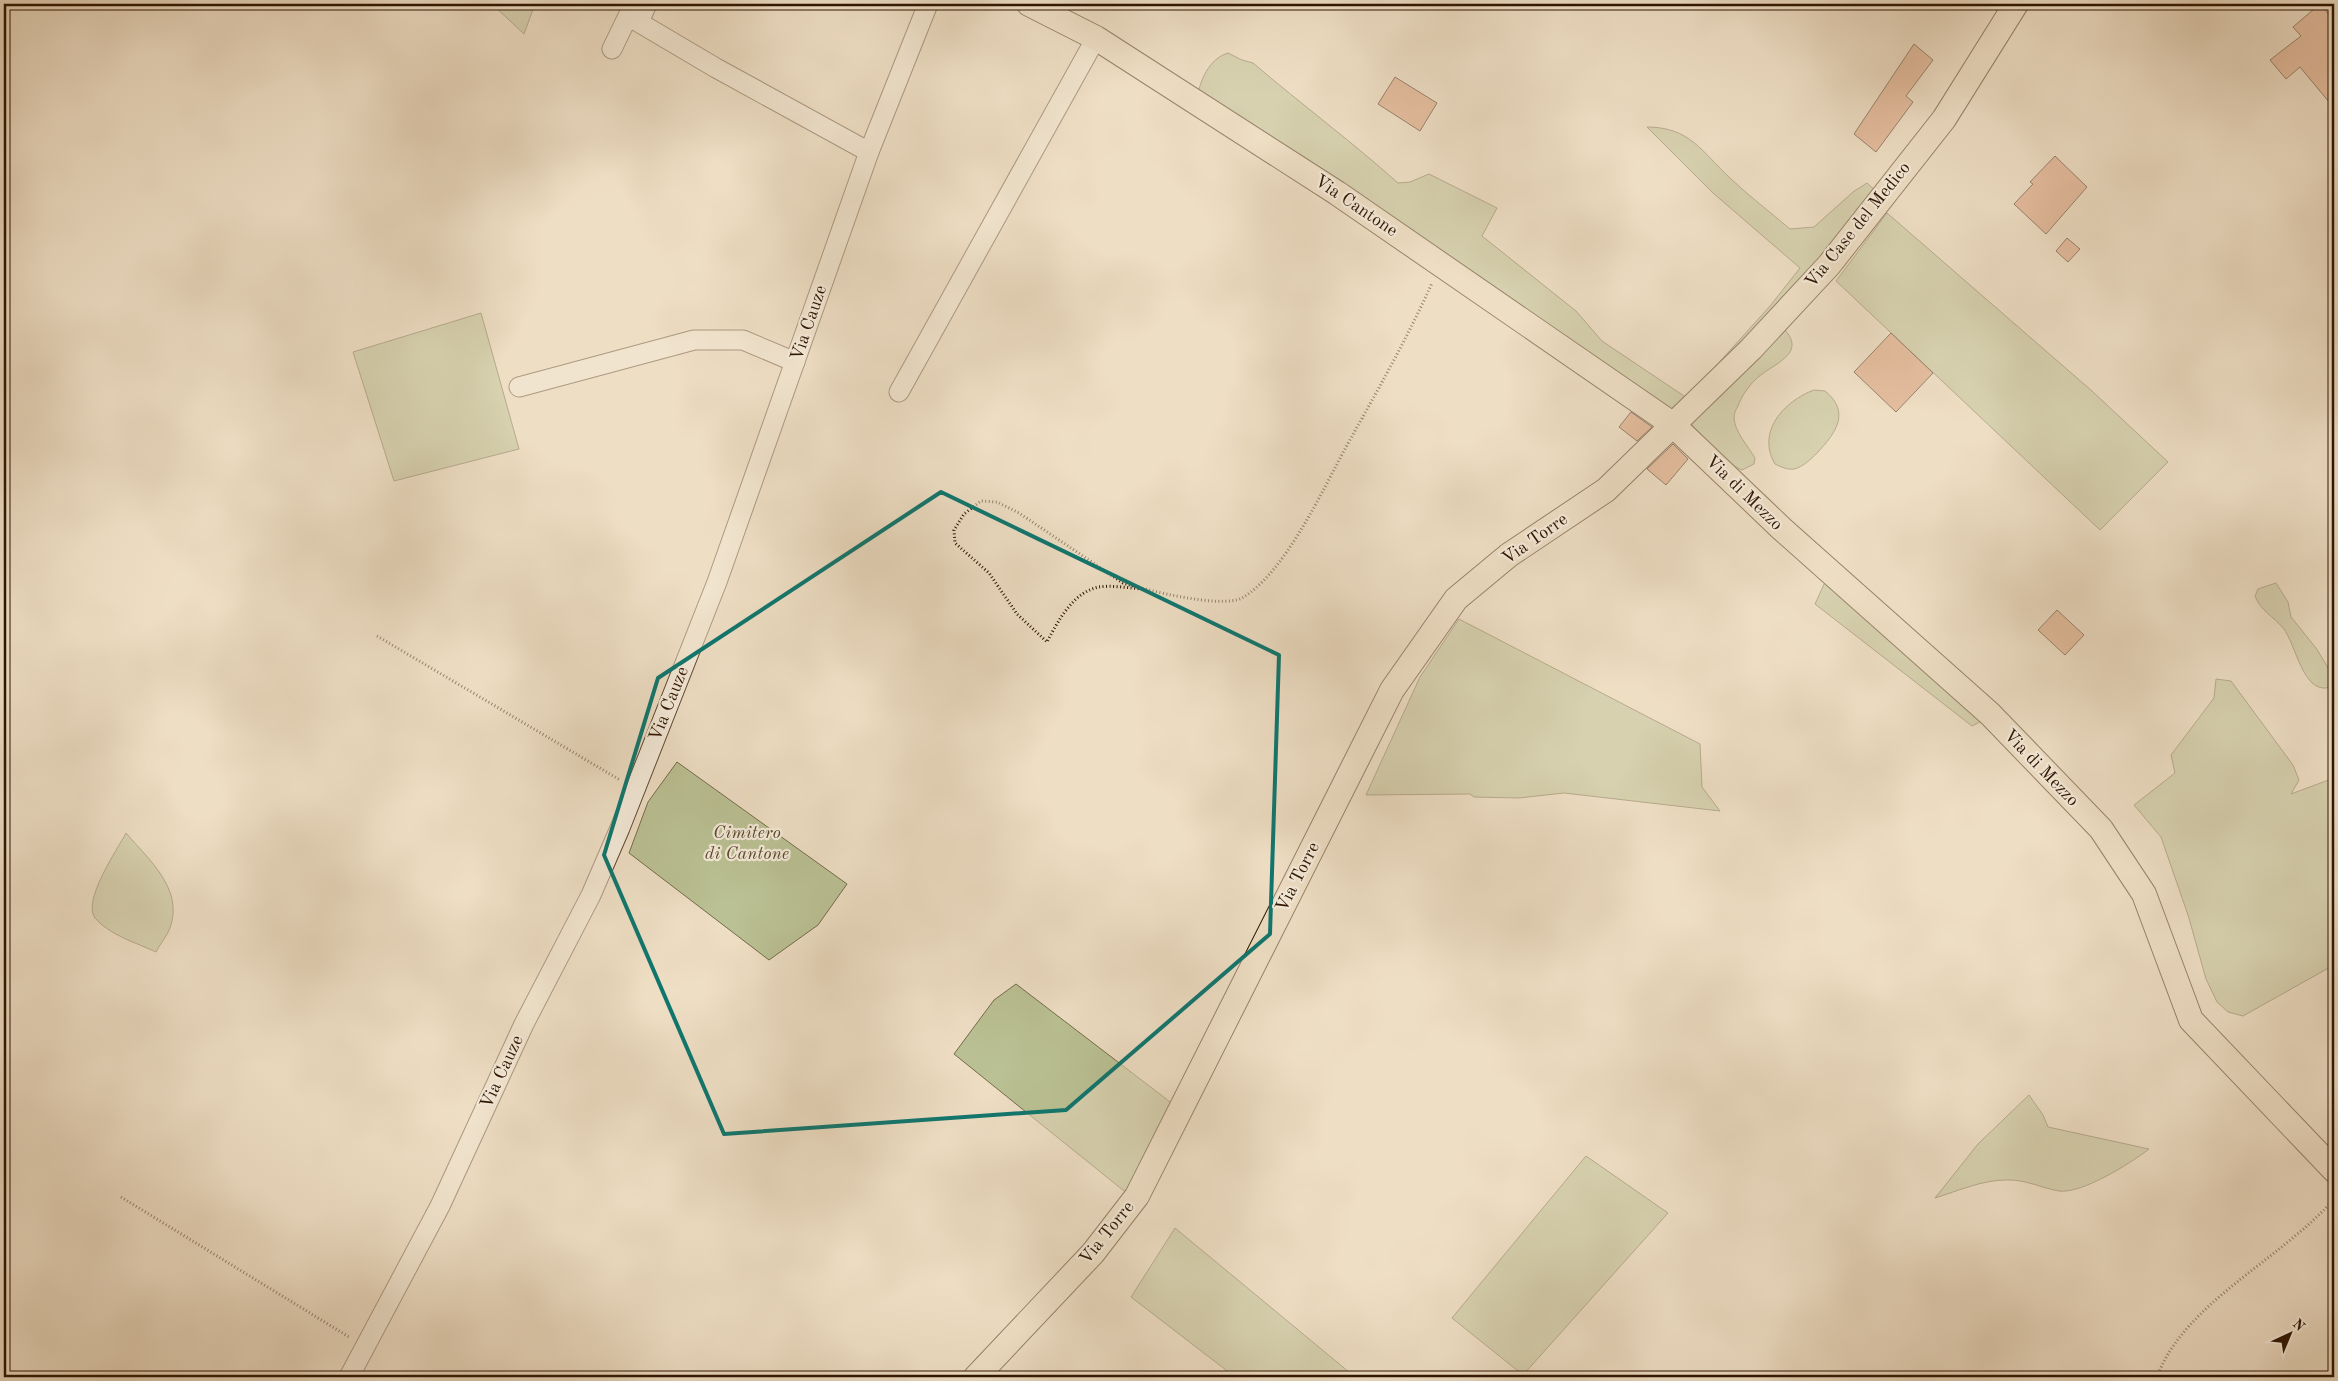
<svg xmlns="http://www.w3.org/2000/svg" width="2338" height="1381" font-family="'Old Standard TT',serif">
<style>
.green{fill:#bac194;stroke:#746b4a}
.building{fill:#d99773;stroke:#2e1500}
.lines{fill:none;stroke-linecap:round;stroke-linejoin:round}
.minor-casing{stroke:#5e4731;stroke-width:21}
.major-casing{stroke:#2e1500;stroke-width:26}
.path{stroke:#2e1500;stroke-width:3;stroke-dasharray:1 2.5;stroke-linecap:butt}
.minor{stroke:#f4ead9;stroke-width:19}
.major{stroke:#eedec4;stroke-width:24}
.marked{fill:none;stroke:#0f766e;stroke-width:4;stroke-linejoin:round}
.labels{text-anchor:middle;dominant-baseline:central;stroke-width:4.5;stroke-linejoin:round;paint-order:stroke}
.street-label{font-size:18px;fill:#2e1500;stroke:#f4ead9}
.park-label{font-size:18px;font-style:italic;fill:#58492c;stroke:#f4ead9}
</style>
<rect width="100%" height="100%" fill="#eedec4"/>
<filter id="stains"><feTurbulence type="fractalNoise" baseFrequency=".004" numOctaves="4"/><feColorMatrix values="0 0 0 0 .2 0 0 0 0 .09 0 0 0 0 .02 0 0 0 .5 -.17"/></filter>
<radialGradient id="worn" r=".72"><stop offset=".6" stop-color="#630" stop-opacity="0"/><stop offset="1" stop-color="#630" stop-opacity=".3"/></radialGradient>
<!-- green -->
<g class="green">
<path d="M 492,4 L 535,4 L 524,34 Z"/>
<path d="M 1228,53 L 1242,60 L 1253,63 C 1301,104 1351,141 1398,183 L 1410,182 L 1429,174 L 1497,208 L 1482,236 L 1576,311 L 1602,341 L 1687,398 L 1770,306 L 1800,268 L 1713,193 L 1647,127 C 1690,127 1702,152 1730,178 C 1749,196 1770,212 1790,229 L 1814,227 L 1853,192 L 1867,183 L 1878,193 L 1808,278 L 1687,398 L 1671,409 L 1564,340 L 1198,93 C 1202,76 1211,58 1228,53 Z"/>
<path d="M 1887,213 L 2092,391 L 2168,462 L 2100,530 L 1836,281 Z"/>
<path d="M 481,313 L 519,449 L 394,481 L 353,352 Z"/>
<path d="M 1780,325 C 1812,354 1772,363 1755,380 C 1748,387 1741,397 1738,406 C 1736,409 1734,414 1734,417 C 1734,431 1748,446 1755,458 L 1754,464 L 1742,470 C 1719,460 1701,434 1684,416 Z"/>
<path d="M 1814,390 L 1825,391 C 1851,412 1836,433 1817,453 C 1811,459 1803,467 1794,469 C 1788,470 1781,467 1775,464 C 1756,432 1784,401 1814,390 Z"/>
<path d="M 1826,580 L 1982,721 L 1972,726 L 1815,604 Z"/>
<path d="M 2276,583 L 2288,602 L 2291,617 L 2316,648 L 2332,674 L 2332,683 L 2327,688 C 2302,691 2296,644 2283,628 C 2274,617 2260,610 2255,596 L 2258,589 Z"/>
<path d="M 1459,619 L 1700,744 L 1702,787 L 1720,811 L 1564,793 L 1519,798 L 1474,797 L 1470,794 L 1366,795 L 1420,677 Z"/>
<path d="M 2216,679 L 2231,681 L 2293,765 L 2299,780 L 2291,794 L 2334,778 L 2334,965 L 2243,1016 L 2228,1012 L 2217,1002 L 2206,979 L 2188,915 L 2161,837 L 2134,805 L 2175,773 L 2171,755 L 2214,698 Z"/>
<path d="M 677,762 L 847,884 L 818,925 L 769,960 L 629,853 L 648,802 Z"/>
<path d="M 126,833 C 149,860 184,889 170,928 C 167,936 160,944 156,952 C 137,943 109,935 95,918 C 82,901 117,850 126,833 Z"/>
<path d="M 1016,984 L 1178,1108 L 1129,1195 L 954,1054 L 994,1000 Z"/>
<path d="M 2029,1095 L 2043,1115 L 2048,1127 L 2149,1149 C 2131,1163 2082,1194 2059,1191 C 2041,1188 2025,1179 2006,1180 C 1982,1180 1958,1191 1935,1198 L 1978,1144 Z"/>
<path d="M 1586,1156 L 1668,1213 L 1523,1375 L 1452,1318 Z"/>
<path d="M 1175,1228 L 1355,1377 L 1235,1377 L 1131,1297 Z"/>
</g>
<!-- building -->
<g class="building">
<path d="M 2320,4 L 2334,20 L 2334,108 L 2300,67 L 2286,79 L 2270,60 L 2301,36 L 2293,27 Z"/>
<path d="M 1914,44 L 1933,60 L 1906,96 L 1913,102 L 1876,152 L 1854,134 Z"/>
<path d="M 1395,77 L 1437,103 L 1420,131 L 1378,104 Z"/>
<path d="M 2055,156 L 2087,187 L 2046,234 L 2014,204 L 2033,184 L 2030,182 Z"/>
<path d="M 2067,238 L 2080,249 L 2068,262 L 2056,251 Z"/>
<path d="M 1891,333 L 1933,373 L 1896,412 L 1854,372 Z"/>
<path d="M 1631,412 L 1652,427 L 1637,441 L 1619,427 Z"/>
<path d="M 1673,444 L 1688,459 L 1666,485 L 1647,469 Z"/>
<path d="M 2057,610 L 2084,635 L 2065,655 L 2038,630 Z"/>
</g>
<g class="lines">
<!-- minor casing -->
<g class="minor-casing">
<g id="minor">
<path d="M 639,22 L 647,4"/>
<path d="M 612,49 L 628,16 L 716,68 L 869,152"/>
<path d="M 519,387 L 694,340 L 743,340 L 795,362"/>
<path d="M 899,392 L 1096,38"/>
<path d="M 349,1377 L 440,1206 L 524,1024 L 591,895 L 620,828 L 717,582 L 869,152 L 928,4"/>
</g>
</g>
<!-- major casing -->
<g class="major-casing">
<g id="major">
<path d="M 1029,4 L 1096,38 L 1337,193 L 1672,424 L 1782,529 L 1990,714 L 2101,829 L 2144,894 L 2191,1020 L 2334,1170"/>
<path d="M 976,1377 L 1093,1253 L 1137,1196 L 1392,690 L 1456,599 L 1509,555 L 1606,490 L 1751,349 L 1829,265 L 1944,119 L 2016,4"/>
</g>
</g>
<!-- path -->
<g class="path">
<path d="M 1142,589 C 1129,588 1112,585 1099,587 C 1073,592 1058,621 1047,642 L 1017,614 L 989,573 L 955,543 L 954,530 L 964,514 L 981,501 L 997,502 L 1019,513 L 1123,583 C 1146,590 1221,609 1242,598 C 1285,573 1322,491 1346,447 C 1376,393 1407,339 1432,283"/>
<path d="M 377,636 L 620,780"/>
<path d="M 121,1197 L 349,1337"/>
<path d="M 2157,1377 C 2184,1303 2282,1259 2334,1199"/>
</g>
<!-- minor -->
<use href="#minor" class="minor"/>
<!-- major -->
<use href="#major" class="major"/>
</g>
<!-- marked area -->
<path d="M0 0H2338V1381H0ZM 941,492 L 1279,655 L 1270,934 L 1066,1110 L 724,1134 L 604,855 L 658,678 Z" fill="#eedec4" fill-opacity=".55" fill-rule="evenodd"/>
<path class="marked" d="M 941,492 L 1279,655 L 1270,934 L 1066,1110 L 724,1134 L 604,855 L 658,678 Z"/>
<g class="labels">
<!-- street labels -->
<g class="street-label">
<text transform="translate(1356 206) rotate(34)">Via Cantone</text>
<text transform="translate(1858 225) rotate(-51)">Via Case del Medico</text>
<text transform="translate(809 323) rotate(-71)">Via Cauze</text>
<text transform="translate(1744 493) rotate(44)">Via di Mezzo</text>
<text transform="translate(1535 539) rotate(-35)">Via Torre</text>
<text transform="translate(669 704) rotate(-68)">Via Cauze</text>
<text transform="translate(2041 768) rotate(46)">Via di Mezzo</text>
<text transform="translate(1298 877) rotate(-63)">Via Torre</text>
<text transform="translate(502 1072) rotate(-65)">Via Cauze</text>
<text transform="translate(1107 1233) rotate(-51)">Via Torre</text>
</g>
<!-- park labels -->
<g class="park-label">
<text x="747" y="833">Cimitero<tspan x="747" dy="21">di Cantone</tspan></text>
</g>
</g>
<!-- margin -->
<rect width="2338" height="1381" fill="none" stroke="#eedec4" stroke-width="20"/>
<rect x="5" y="5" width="2328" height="1371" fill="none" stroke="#2e1500" stroke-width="2.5"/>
<rect x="10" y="10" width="2318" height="1361" fill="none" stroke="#2e1500"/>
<!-- north arrow -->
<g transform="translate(2290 1334) rotate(44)" stroke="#f4ead9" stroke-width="4" paint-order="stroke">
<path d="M0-4L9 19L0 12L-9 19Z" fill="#2e1500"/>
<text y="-8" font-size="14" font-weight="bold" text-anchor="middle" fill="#2e1500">N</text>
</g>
<rect width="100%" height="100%" filter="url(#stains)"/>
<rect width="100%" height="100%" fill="url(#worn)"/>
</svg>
